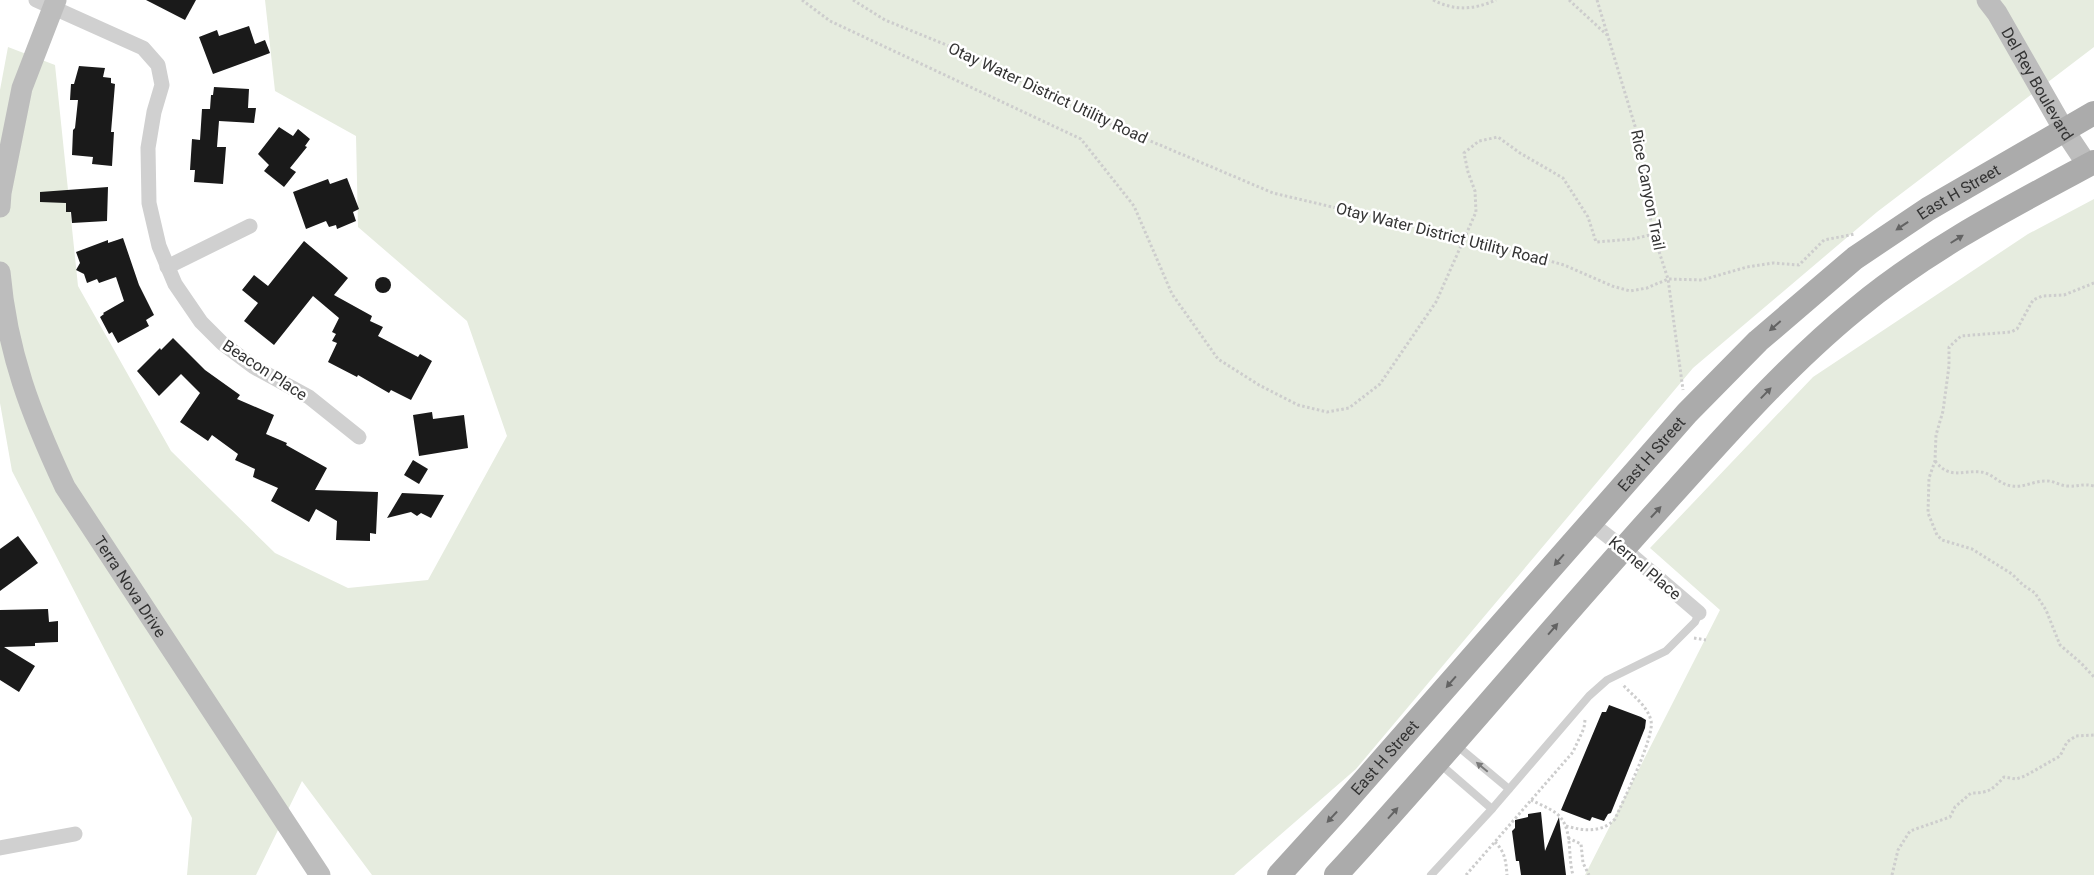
<svg xmlns="http://www.w3.org/2000/svg" width="2094" height="875" font-family="Roboto,sans-serif">
<style>
.grass{fill:#e6ecdf}
.building{fill:#1a1a1a}
.lines{fill:none;stroke-linecap:round;stroke-linejoin:round}
.path{stroke:#cdcdcd;stroke-width:3;stroke-dasharray:2.5 2.5;stroke-linecap:butt}
.lane{stroke:#d0d0d0;stroke-width:8}
.street{stroke:#d0d0d0;stroke-width:15}
.secondary{stroke:#bdbdbd;stroke-width:21}
.primary{stroke:#ababab;stroke-width:24}
.oneway{fill:#636363}
.oneway2{fill:#7a7a7a}
.labels{text-anchor:middle;dominant-baseline:central;stroke-width:5;stroke-linejoin:round;paint-order:stroke}
.street-label{font-size:16px;fill:#333;stroke:#fff}
</style>
<rect width="100%" height="100%" fill="#fff"/>
<!-- grass -->
<g class="grass">
<path d="M 265,0 L 2094,0 L 2094,47 L 1877,212 L 1693,368 L 1356,769 L 1234,875 L 372,875 L 302,781 L 256,875 L 187,875 L 192,818 L 12,471 L 0,403 L 0,90 L 8,47 L 55,65 L 78,286 L 171,451 L 275,553 L 348,588 L 428,580 L 507,436 L 467,321 L 358,227 L 356,136 L 275,91 Z"/>
<path d="M 2094,199 L 2094,875 L 1585,875 L 1720,610 L 1650,548 L 1813,377 L 2028,234 Z"/>
</g>
<!-- building -->
<g class="building">
<path d="M 146,0 L 196,0 L 185,20 Z"/>
<path d="M 249,26 L 255,44 L 265,40 L 270,53 L 213,74 L 199,37 L 217,30 L 219,36 Z"/>
<path d="M 79,66 L 105,68 L 103,77 L 111,78 L 111,83 L 115,84 L 111,132 L 114,132 L 112,166 L 92,164 L 93,157 L 72,155 L 73,130 L 75,128 L 78,100 L 70,100 L 71,84 L 74,84 Z"/>
<path d="M 214,87 L 249,89 L 248,108 L 256,108 L 254,123 L 219,121 L 217,147 L 226,147 L 223,184 L 194,182 L 195,170 L 190,170 L 192,139 L 200,140 L 202,109 L 210,109 L 211,95 L 213,95 Z"/>
<path d="M 279,127 L 293,136 L 298,129 L 310,139 L 305,146 L 307,147 L 290,168 L 296,172 L 284,187 L 264,171 L 269,165 L 258,154 Z"/>
<path d="M 347,178 L 359,209 L 353,212 L 356,221 L 337,229 L 336,225 L 329,227 L 326,221 L 306,229 L 293,192 L 328,179 L 330,184 Z"/>
<path d="M 108,187 L 107,221 L 72,223 L 71,212 L 66,212 L 66,203 L 40,202 L 40,192 Z"/>
<path d="M 123,238 L 139,285 L 154,315 L 146,320 L 149,326 L 118,343 L 112,332 L 109,334 L 100,317 L 104,314 L 103,313 L 124,301 L 116,277 L 99,283 L 97,279 L 87,283 L 84,274 L 76,270 L 80,263 L 76,252 L 108,240 L 108,243 Z"/>
<path d="M 304,241 L 348,278 L 334,295 L 372,316 L 370,321 L 383,327 L 378,336 L 418,357 L 420,354 L 432,361 L 411,400 L 391,390 L 389,393 L 358,375 L 357,377 L 328,362 L 337,343 L 332,341 L 336,334 L 332,332 L 339,318 L 313,296 L 274,345 L 244,321 L 258,303 L 242,290 L 254,275 L 268,286 Z"/>
<circle cx="383" cy="285" r="8"/>
<path d="M 173,338 L 205,370 L 240,395 L 237,399 L 274,415 L 266,434 L 287,443 L 286,445 L 327,468 L 315,490 L 378,492 L 376,534 L 370,533 L 370,541 L 336,540 L 337,521 L 316,509 L 309,522 L 271,501 L 278,488 L 253,477 L 255,469 L 235,460 L 238,454 L 212,435 L 208,441 L 180,422 L 200,393 L 181,374 L 159,396 L 137,371 L 160,348 L 161,350 Z"/>
<path d="M 432,412 L 433,419 L 464,415 L 468,448 L 419,456 L 413,415 Z"/>
<path d="M 413,460 L 428,469 L 419,484 L 404,475 Z"/>
<path d="M 402,493 L 444,495 L 431,518 L 421,513 L 417,516 L 411,512 L 387,518 Z"/>
<path d="M 18,536 L 38,563 L 0,591 L 0,549 Z"/>
<path d="M 48,609 L 49,622 L 58,621 L 58,642 L 35,643 L 35,646 L 4,647 L 35,666 L 19,692 L 0,680 L 0,610 Z"/>
<path d="M 1609,705 L 1641,717 L 1646,720 L 1645,728 L 1611,813 L 1608,814 L 1604,821 L 1592,817 L 1590,821 L 1561,810 L 1602,712 L 1606,712 Z"/>
<path d="M 1541,812 L 1545,851 L 1559,817 L 1566,875 L 1521,875 L 1519,861 L 1516,861 L 1512,831 L 1515,828 L 1515,820 L 1528,817 L 1528,814 Z"/>
</g>
<g class="lines">
<!-- path -->
<g class="path">
<path d="M 802,0 L 830,21 L 1081,139 L 1134,206 L 1172,294 L 1218,359 L 1259,385 L 1298,405 L 1327,412 L 1349,408 L 1380,384 L 1436,302 L 1476,212 L 1475,191 L 1468,172 L 1464,153 L 1479,141 L 1498,137 L 1520,153 L 1563,178 L 1588,217 L 1596,242 L 1633,239 L 1654,234"/>
<path d="M 853,0 L 885,20 L 976,57 L 1068,106 L 1273,193 L 1485,243 L 1564,265 L 1612,286 L 1630,291 L 1647,288 L 1668,279 L 1702,280 L 1747,267 L 1773,263 L 1799,265 L 1824,240 L 1855,234"/>
<path d="M 1433,0 C 1455,11 1473,10 1496,0"/>
<path d="M 1569,0 L 1607,35"/>
<path d="M 1597,0 L 1641,146 L 1652,230 L 1668,279 L 1683,390"/>
<path d="M 2094,283 L 2064,295 L 2042,296 L 2033,300 L 2017,329 L 2011,332 L 1961,336 L 1949,347 L 1949,366 L 1943,411 L 1936,435 L 1935,461 L 1929,478 L 1928,513 L 1937,535 L 1942,540 L 1972,549 L 2012,574 L 2023,585 L 2035,593 L 2046,610 L 2060,645 L 2081,663 L 2094,677"/>
<path d="M 1935,461 C 1950,480 1962,470 1981,472 C 1992,473 2000,485 2012,486 C 2023,488 2034,481 2045,481 C 2053,480 2060,486 2068,486 C 2078,487 2082,483 2094,486"/>
<path d="M 1694,638 L 1706,640"/>
<path d="M 1531,800 C 1539,804 1549,808 1556,813 C 1574,827 1567,855 1573,875"/>
<path d="M 1566,826 C 1584,831 1602,833 1615,819 C 1623,801 1655,736 1651,721 C 1648,706 1632,695 1622,684"/>
<path d="M 1568,838 L 1581,844 L 1583,863 L 1589,875"/>
<path d="M 1495,842 C 1505,852 1506,861 1507,875"/>
<path d="M 1466,875 L 1573,752 L 1584,728 L 1585,720"/>
<path d="M 1892,875 L 1898,850 L 1910,831 L 1950,817 L 1955,807 L 1971,793 C 1989,793 1992,790 2004,777 L 2016,779 L 2025,776 L 2060,756 L 2067,742 L 2076,736 L 2094,735"/>
</g>
<!-- lane -->
<g class="lane">
<path d="M 1455,744 L 1509,789"/>
<path d="M 1440,764 L 1492,809"/>
<path d="M 1431,875 L 1492,809 L 1589,696 L 1607,680 L 1666,651 L 1695,622 L 1699,613"/>
</g>
<!-- street -->
<g class="street">
<path d="M 36,0 L 143,48 L 158,65 L 162,85 L 154,112 L 148,148 L 149,203 L 159,246 L 175,284 L 201,322 L 222,343 L 254,367 L 309,397 L 359,437"/>
<path d="M 167,267 L 250,226"/>
<path d="M 1591,523 L 1623,548 L 1699,613"/>
<path d="M 0,848 L 75,834"/>
</g>
<!-- secondary -->
<g class="secondary">
<path id="s1" d="M 1987,0 L 1997,13 L 2064,130 L 2088,166"/>
<path d="M 0,207 L 1,193 L 22,88 L 56,0"/>
<path id="s2" d="M 0,272 C 7,353 31,414 65,487 L 320,875"/>
</g>
<!-- primary -->
<g class="primary">
<path id="s3" d="M 1279,875 L 1340,808 L 1687,413 L 1758,341 L 1855,258 L 1928,209 L 2094,113"/>
<path d="M 1336,875 C 1453,748 1562,615 1678,488 C 1735,425 1791,362 1856,309 C 1928,249 2012,206 2094,162"/>
</g>
</g>
<!-- one-way arrows -->
<defs><path id="oneway-solid" d="M-6-.8H1V-3.2L6.5 0L1 3.2V.8H-6Z" transform="scale(1.25)"/></defs>
<g class="oneway">
<use href="#oneway-solid" transform="translate(1902 226) rotate(146)"/>
<use href="#oneway-solid" transform="translate(1957 239) rotate(-32)"/>
<use href="#oneway-solid" transform="translate(1775 326) rotate(139)"/>
<use href="#oneway-solid" transform="translate(1766 393) rotate(-46)"/>
<use href="#oneway-solid" transform="translate(1656 512) rotate(-47)"/>
<use href="#oneway-solid" transform="translate(1559 560) rotate(131)"/>
<use href="#oneway-solid" transform="translate(1553 629) rotate(-49)"/>
<use href="#oneway-solid" transform="translate(1451 682) rotate(131)"/>
<use href="#oneway-solid" transform="translate(1393 813) rotate(-48)"/>
<use href="#oneway-solid" transform="translate(1332 817) rotate(133)"/>
</g>
<use class="oneway2" href="#oneway-solid" transform="translate(1482 767) rotate(-140)"/>
<g class="labels">
<!-- street labels -->
<g class="street-label">
<text stroke="none"><textPath href="#s1" startOffset="98">Del Rey Boulevard</textPath></text>
<text transform="translate(1048 93) rotate(25)">Otay Water District Utility Road</text>
<text transform="translate(1648 190) rotate(79)">Rice Canyon Trail</text>
<text stroke="none"><textPath href="#s3" startOffset="968">East H Street</textPath></text>
<text transform="translate(1442 234) rotate(14)">Otay Water District Utility Road</text>
<text transform="translate(265 370) rotate(33)">Beacon Place</text>
<text stroke="none"><textPath href="#s3" startOffset="562">East H Street</textPath></text>
<text transform="translate(1645 568) rotate(40)">Kernel Place</text>
<text stroke="none"><textPath href="#s2" startOffset="345">Terra Nova Drive</textPath></text>
<text stroke="none"><textPath href="#s3" startOffset="158">East H Street</textPath></text>
</g>
</g>
</svg>
